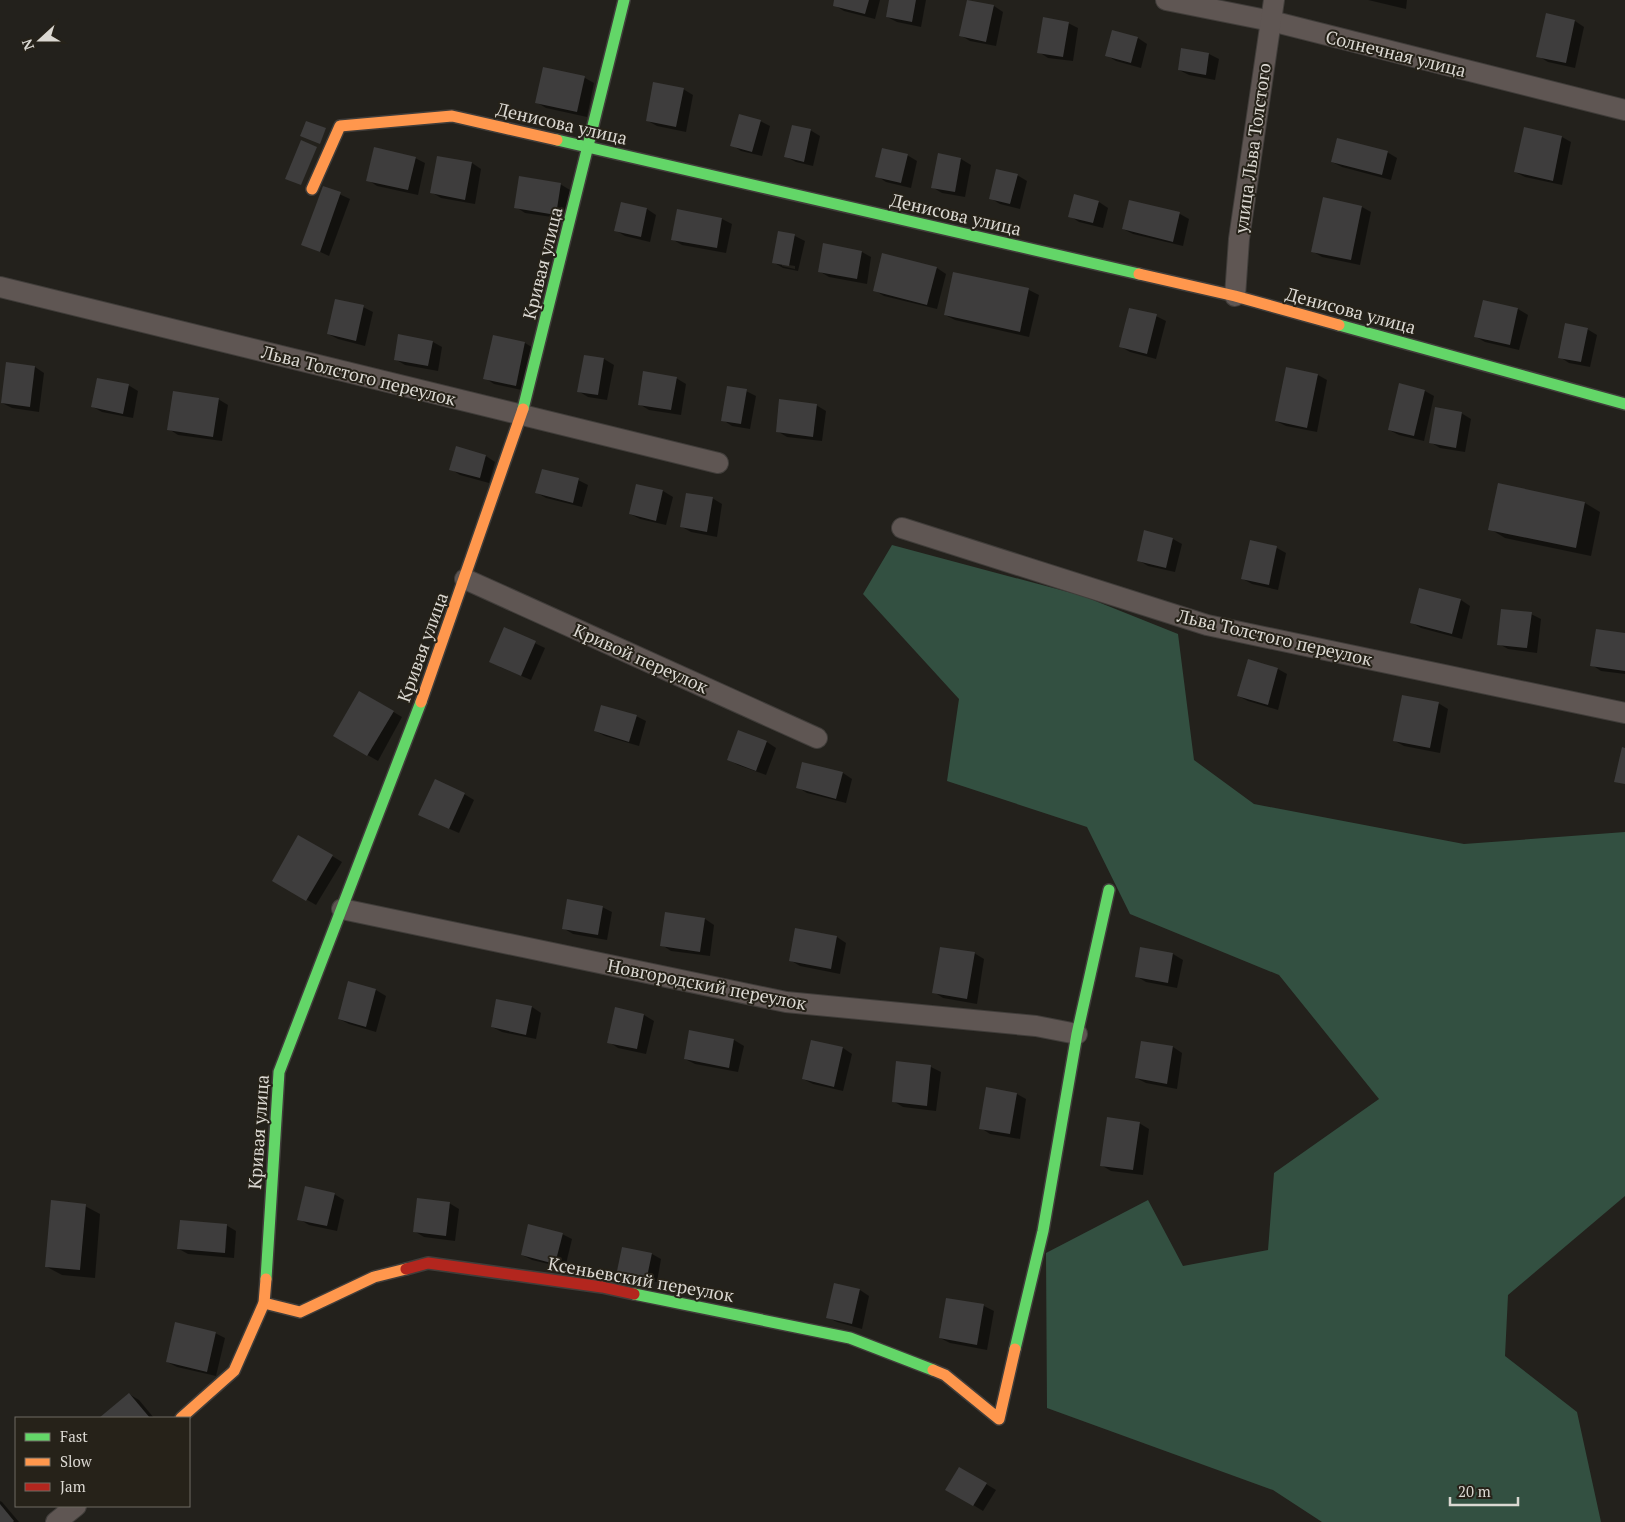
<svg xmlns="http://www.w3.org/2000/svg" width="1625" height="1522" font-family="'PT Serif',serif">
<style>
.forest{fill:#335041}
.shadow{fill:#0007;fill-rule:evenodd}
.building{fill:#3e3d3d}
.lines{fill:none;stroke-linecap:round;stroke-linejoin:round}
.street-casing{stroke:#403d3a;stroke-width:22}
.fast-casing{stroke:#403d3a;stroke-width:14}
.slow-casing{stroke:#403d3a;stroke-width:14}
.jam-casing{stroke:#403d3a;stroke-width:14}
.street{stroke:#5f5653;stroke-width:20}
.fast{stroke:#63d668;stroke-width:11}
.slow{stroke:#ff974d;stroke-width:11}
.jam{stroke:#b3261e;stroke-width:11}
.labels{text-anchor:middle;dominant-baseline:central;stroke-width:4;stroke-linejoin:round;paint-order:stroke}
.street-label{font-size:18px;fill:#dbd8d2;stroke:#262219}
</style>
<rect width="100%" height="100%" fill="#23211c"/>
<!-- forest -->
<path class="forest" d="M 892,545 L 1083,596 L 1178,634 L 1194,760 L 1254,804 L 1464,844 L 1625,832 L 1625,1196 L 1508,1295 L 1505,1356 L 1577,1412 L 1601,1522 L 1322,1522 L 1273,1490 L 1047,1408 L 1046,1253 L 1148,1200 L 1183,1266 L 1268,1250 L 1274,1173 L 1379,1099 L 1279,975 L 1130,914 L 1087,827 L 947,781 L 959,699 L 863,594 Z"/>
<!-- shadow -->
<g class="shadow">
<path d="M 836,0 L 880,0 L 875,19 L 844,11 L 834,5 Z"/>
<path d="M 890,0 L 926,0 L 921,27 L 897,22 L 887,17 Z"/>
<path d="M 1368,0 L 1407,0 L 1406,9 Z"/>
<path d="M 994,6 L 1003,12 L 996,46 L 970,41 L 960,35 Z"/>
<path d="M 1547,15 L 1575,21 L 1584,27 L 1575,68 L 1548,62 L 1538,56 Z"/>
<path d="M 1068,23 L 1078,28 L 1073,61 L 1048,58 L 1039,52 Z"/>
<path d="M 1138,38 L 1147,44 L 1141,68 L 1116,61 L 1106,55 Z"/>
<path d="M 1182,50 L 1209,54 L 1219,59 L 1215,80 L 1189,75 L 1179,70 Z"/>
<path d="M 585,78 L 594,83 L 587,117 L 546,108 L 536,102 Z"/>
<path d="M 683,89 L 693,95 L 686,132 L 657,126 L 648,121 Z"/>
<path d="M 760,121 L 770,126 L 762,156 L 741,151 L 732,145 Z"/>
<path d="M 810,130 L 820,136 L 813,166 L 796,162 L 786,157 Z"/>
<path d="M 1562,137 L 1571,142 L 1562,185 L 1525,177 L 1515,172 Z"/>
<path d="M 1387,152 L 1397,158 L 1391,180 L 1342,167 L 1332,162 Z"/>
<path d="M 907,155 L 917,161 L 911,188 L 886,182 L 877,176 Z"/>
<path d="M 939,155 L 961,159 L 971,165 L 965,197 L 942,193 L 932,187 Z"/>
<path d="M 415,158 L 425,163 L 418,195 L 377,186 L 368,180 Z"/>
<path d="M 472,163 L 481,169 L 475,204 L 441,198 L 431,192 Z"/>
<path d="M 1017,175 L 1027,181 L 1020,209 L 1000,204 L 990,198 Z"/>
<path d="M 560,184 L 570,190 L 565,219 L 525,213 L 516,207 Z"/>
<path d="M 324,187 L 350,199 L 329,256 L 303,244 Z"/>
<path d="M 1075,196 L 1099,202 L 1108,208 L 1103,228 L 1079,222 L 1070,216 Z"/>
<path d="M 1129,202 L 1180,214 L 1189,219 L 1183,246 L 1133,234 L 1123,229 Z"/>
<path d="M 622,203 L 647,209 L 656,215 L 650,242 L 625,236 L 615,230 Z"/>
<path d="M 1362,207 L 1371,212 L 1360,265 L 1322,257 L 1312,251 Z"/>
<path d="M 678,211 L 722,219 L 732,224 L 726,253 L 682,245 L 672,239 Z"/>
<path d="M 779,232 L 795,236 L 805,241 L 798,271 L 783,268 L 773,262 ZM 782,264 L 795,266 L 795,269 L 782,266 Z"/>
<path d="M 862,252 L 871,257 L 867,284 L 829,277 L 819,271 Z"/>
<path d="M 937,268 L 946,274 L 937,309 L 884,296 L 874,290 Z"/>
<path d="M 954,273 L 1029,290 L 1039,295 L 1029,337 L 955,320 L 945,315 Z"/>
<path d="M 1484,301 L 1518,309 L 1528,315 L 1519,350 L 1485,342 L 1476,337 Z"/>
<path d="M 363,307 L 373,312 L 365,346 L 338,339 L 328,334 Z"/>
<path d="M 1156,316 L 1166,321 L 1156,359 L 1130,352 L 1121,347 Z"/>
<path d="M 1587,329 L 1597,335 L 1590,367 L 1569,363 L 1560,357 Z"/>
<path d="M 494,336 L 525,343 L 535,349 L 526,391 L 494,384 L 485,378 Z"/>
<path d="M 433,342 L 442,347 L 438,371 L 405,365 L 395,359 Z"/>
<path d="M 585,356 L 604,359 L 614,365 L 607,400 L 588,397 L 578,391 Z"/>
<path d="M 35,367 L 44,373 L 39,412 L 12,408 L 2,403 Z"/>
<path d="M 1318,375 L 1327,380 L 1317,432 L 1286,426 L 1276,421 Z"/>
<path d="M 676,378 L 686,384 L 681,415 L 649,410 L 639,404 Z"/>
<path d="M 128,385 L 138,391 L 133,418 L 102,412 L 93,407 Z"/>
<path d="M 1400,385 L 1425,391 L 1434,396 L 1424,441 L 1399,435 L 1389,430 Z"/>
<path d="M 746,391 L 756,396 L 750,429 L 732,426 L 723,420 Z"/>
<path d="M 218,399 L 228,405 L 222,441 L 178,435 L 169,429 Z"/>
<path d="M 816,405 L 826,411 L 822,441 L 787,437 L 777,431 Z"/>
<path d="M 1461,413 L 1471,419 L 1465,452 L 1440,448 L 1430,442 Z"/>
<path d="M 486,456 L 495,462 L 489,483 L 460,475 L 451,469 Z"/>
<path d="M 578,480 L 588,485 L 582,507 L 546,498 L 537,493 Z"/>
<path d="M 637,485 L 663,491 L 673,497 L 666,525 L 640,519 L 630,514 Z"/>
<path d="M 1499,485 L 1585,503 L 1600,512 L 1591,556 L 1505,538 L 1490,529 Z"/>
<path d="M 712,498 L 722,504 L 717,537 L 691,532 L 682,527 Z"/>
<path d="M 1173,539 L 1182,544 L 1175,572 L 1148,566 L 1138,560 Z"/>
<path d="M 1277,548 L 1286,553 L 1278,590 L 1252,584 L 1243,579 Z"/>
<path d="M 1461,600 L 1470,606 L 1462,639 L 1421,628 L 1412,623 Z"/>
<path d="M 1531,614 L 1541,619 L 1537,653 L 1508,649 L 1499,644 Z"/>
<path d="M 505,629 L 545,648 L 531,680 L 500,667 Z"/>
<path d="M 1625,634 L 1625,674 L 1601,671 L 1592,665 Z"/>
<path d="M 1249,660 L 1278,669 L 1287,674 L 1278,710 L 1248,701 L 1238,696 Z"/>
<path d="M 360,692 L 402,717 L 378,761 L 334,736 Z"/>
<path d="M 1438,703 L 1448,709 L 1440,753 L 1404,746 L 1395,741 Z"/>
<path d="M 636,716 L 646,721 L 639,746 L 605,736 L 595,731 Z"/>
<path d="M 767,742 L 776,748 L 766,775 L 738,765 L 729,760 Z"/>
<path d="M 843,773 L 852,779 L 846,803 L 807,793 L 797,787 Z"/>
<path d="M 464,794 L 474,800 L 459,833 L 429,820 Z"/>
<path d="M 299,836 L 342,862 L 316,905 L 273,880 Z"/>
<path d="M 602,907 L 612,912 L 607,940 L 573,934 L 563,928 Z"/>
<path d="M 705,919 L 714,925 L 710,956 L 671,951 L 662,945 Z"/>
<path d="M 837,937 L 846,943 L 840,974 L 800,966 L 790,960 Z"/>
<path d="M 1141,948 L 1173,954 L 1183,960 L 1177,988 L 1146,982 L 1136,976 Z"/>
<path d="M 974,953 L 984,959 L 977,1004 L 943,998 L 934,992 Z"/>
<path d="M 349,983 L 376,990 L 386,996 L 376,1032 L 349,1024 L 339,1019 Z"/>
<path d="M 532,1007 L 541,1013 L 536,1039 L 502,1032 L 492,1027 Z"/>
<path d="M 616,1009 L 644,1015 L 654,1021 L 646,1054 L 618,1048 L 609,1042 Z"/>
<path d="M 690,1032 L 734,1040 L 744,1046 L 738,1072 L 695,1064 L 685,1059 Z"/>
<path d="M 812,1041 L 843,1048 L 852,1054 L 843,1091 L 813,1084 L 803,1079 Z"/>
<path d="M 1142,1042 L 1173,1047 L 1182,1053 L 1177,1089 L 1146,1083 L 1136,1078 Z"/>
<path d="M 898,1063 L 931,1067 L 941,1072 L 936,1111 L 903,1107 L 893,1101 Z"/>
<path d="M 1017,1094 L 1026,1099 L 1020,1139 L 990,1134 L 981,1128 Z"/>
<path d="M 1139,1123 L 1149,1129 L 1143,1175 L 1111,1171 L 1101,1165 Z"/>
<path d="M 334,1194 L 344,1200 L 337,1231 L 309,1225 L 299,1219 Z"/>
<path d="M 449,1203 L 459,1209 L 455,1241 L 424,1237 L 414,1231 Z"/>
<path d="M 85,1206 L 100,1214 L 95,1278 L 62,1275 L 47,1267 Z"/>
<path d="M 226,1225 L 236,1231 L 234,1258 L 188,1254 L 179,1249 Z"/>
<path d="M 562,1234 L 572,1239 L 565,1268 L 532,1260 L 522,1255 Z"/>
<path d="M 652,1254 L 661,1259 L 657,1282 L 628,1276 L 619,1271 Z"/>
<path d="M 835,1284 L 860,1290 L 869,1296 L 862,1329 L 837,1322 L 827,1317 Z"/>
<path d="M 947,1299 L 984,1306 L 994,1311 L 987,1350 L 950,1343 L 940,1338 Z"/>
<path d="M 215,1333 L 225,1338 L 216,1376 L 177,1367 L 167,1362 Z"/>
<path d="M 129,1394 L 139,1400 L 154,1418 L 101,1418 Z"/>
<path d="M 960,1468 L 996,1490 L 983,1511 L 947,1489 Z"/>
<path d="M 0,1501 L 2,1502 L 19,1522 L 0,1522 Z"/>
</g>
<!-- building -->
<g class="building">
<path d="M 834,0 L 869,0 L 865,14 L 833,6 Z"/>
<path d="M 889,0 L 916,0 L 912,22 L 886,17 Z"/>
<path d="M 967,0 L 994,5 L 986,42 L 959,36 Z"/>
<path d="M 1546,13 L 1575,20 L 1566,63 L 1536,57 Z"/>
<path d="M 1043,17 L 1069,22 L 1063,57 L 1037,53 Z"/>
<path d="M 1112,30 L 1138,37 L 1131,63 L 1105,56 Z"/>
<path d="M 1181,48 L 1209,53 L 1206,75 L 1178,70 Z"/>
<path d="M 543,67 L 585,76 L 577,112 L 535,103 Z"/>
<path d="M 653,82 L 684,88 L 676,127 L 646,121 Z"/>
<path d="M 739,114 L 761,120 L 752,152 L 730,146 Z"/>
<path d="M 306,121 L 326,128 L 320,144 L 300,136 Z"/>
<path d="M 792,125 L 811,129 L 804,162 L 784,157 Z"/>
<path d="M 1524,127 L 1562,136 L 1553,181 L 1514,172 Z"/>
<path d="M 1337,138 L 1388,151 L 1382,175 L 1331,162 Z"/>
<path d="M 301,140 L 317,147 L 301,185 L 285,179 Z"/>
<path d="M 374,147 L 416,157 L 408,190 L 366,181 Z"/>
<path d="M 882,148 L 908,154 L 901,183 L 875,177 Z"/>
<path d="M 938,153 L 961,158 L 955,192 L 931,188 Z"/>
<path d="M 437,156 L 472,162 L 465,200 L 430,193 Z"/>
<path d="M 996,169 L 1018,174 L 1010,204 L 989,199 Z"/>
<path d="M 519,176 L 561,183 L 556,215 L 514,208 Z"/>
<path d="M 323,186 L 341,192 L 320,252 L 301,245 Z"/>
<path d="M 1074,194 L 1099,201 L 1093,223 L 1068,217 Z"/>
<path d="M 1323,197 L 1362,206 L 1351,260 L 1311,252 Z"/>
<path d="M 1129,200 L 1180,212 L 1173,242 L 1122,229 Z"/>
<path d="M 621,202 L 647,208 L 641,237 L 614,231 Z"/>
<path d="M 677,209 L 722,218 L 717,248 L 671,240 Z"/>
<path d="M 778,231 L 795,234 L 789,266 L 772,263 Z"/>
<path d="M 823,243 L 862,251 L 857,279 L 818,272 Z"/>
<path d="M 882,253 L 937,267 L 927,305 L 873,291 Z"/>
<path d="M 953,272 L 1029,288 L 1020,332 L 944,315 Z"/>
<path d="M 335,299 L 364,305 L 356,341 L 327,334 Z"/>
<path d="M 1483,300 L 1518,308 L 1510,345 L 1474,337 Z"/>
<path d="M 1129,308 L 1157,314 L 1147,354 L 1119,347 Z"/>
<path d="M 1565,323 L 1588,328 L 1581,362 L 1558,358 Z"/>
<path d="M 398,334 L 433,341 L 428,366 L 394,360 Z"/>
<path d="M 493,335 L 525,342 L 516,386 L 483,379 Z"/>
<path d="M 584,355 L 604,358 L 598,395 L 577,392 Z"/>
<path d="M 6,362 L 35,366 L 30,407 L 1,403 Z"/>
<path d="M 1286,367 L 1318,374 L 1307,428 L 1275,421 Z"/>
<path d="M 643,371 L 677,377 L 671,410 L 638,405 Z"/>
<path d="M 97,378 L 129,384 L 123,414 L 91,407 Z"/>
<path d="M 1399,383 L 1425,390 L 1414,436 L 1388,430 Z"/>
<path d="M 727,386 L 747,389 L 741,424 L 721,421 Z"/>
<path d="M 173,391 L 219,398 L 213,437 L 167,430 Z"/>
<path d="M 779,399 L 817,404 L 813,437 L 776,432 Z"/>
<path d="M 1435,407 L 1462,412 L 1456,448 L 1429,443 Z"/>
<path d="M 456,446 L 486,455 L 480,478 L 449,470 Z"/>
<path d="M 542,469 L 579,478 L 573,503 L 535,493 Z"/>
<path d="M 1498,483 L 1585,502 L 1576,548 L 1488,530 Z"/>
<path d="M 636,484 L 663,490 L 656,521 L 629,514 Z"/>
<path d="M 686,493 L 713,497 L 707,532 L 680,527 Z"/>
<path d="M 1144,530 L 1173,538 L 1166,568 L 1137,561 Z"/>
<path d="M 1250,540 L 1277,546 L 1269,585 L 1241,579 Z"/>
<path d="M 1419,588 L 1461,599 L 1452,634 L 1410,623 Z"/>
<path d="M 1501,609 L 1532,612 L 1527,648 L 1497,645 Z"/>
<path d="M 504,627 L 536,641 L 521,676 L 489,662 Z"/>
<path d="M 1596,629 L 1625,633 L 1625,671 L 1590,666 Z"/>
<path d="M 1248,659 L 1278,668 L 1268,705 L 1237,696 Z"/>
<path d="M 359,691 L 394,711 L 367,756 L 333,736 Z"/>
<path d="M 1402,695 L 1439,702 L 1430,748 L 1393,741 Z"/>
<path d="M 601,705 L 637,715 L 629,742 L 594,731 Z"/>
<path d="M 738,730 L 767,741 L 756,771 L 727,760 Z"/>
<path d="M 1622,747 L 1625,748 L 1625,784 L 1614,782 Z"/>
<path d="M 802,762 L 843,772 L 836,799 L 796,788 Z"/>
<path d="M 435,779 L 465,793 L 449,829 L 418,815 Z"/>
<path d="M 298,835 L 333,855 L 306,901 L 272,881 Z"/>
<path d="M 567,899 L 603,906 L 598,935 L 562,929 Z"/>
<path d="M 665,912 L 705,918 L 700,952 L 660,946 Z"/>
<path d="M 795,928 L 837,936 L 831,969 L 789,961 Z"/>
<path d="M 940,947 L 975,952 L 967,999 L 932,993 Z"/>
<path d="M 1140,947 L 1173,953 L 1168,983 L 1135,977 Z"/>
<path d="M 348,981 L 376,989 L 366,1027 L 338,1019 Z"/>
<path d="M 496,999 L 532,1006 L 526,1035 L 491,1027 Z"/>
<path d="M 615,1007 L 644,1014 L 637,1049 L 607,1043 Z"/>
<path d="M 689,1030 L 734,1039 L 729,1068 L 684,1059 Z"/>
<path d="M 811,1040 L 843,1047 L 834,1087 L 802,1079 Z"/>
<path d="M 1141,1041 L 1173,1046 L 1167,1084 L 1135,1078 Z"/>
<path d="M 896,1061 L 931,1065 L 927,1106 L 892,1102 Z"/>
<path d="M 986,1087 L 1017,1093 L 1010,1134 L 979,1129 Z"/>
<path d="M 1107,1117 L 1140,1122 L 1133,1170 L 1100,1166 Z"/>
<path d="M 305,1186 L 335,1193 L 327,1226 L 297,1220 Z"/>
<path d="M 417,1198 L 450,1202 L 446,1236 L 413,1232 Z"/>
<path d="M 51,1200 L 86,1204 L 80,1270 L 45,1267 Z"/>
<path d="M 180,1220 L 227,1224 L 225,1253 L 177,1249 Z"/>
<path d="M 528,1224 L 563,1233 L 555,1264 L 521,1255 Z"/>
<path d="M 622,1247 L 652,1253 L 647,1277 L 617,1271 Z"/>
<path d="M 834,1283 L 860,1289 L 852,1324 L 826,1318 Z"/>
<path d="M 946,1298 L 984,1304 L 977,1345 L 939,1338 Z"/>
<path d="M 175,1322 L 216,1332 L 207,1372 L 166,1362 Z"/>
<path d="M 129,1393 L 150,1418 L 99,1418 Z"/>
<path d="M 959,1467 L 987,1483 L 973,1506 L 945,1490 Z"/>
<path d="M 0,1504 L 14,1521 L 13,1522 L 0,1522 Z"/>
</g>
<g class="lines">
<!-- street casing -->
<g class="street-casing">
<g id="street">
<path d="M 1166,0 L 1271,21 L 1625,110"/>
<path d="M 0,287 L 718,463"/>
<path d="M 1235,296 L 1239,239 L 1274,0"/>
<path d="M 902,528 L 1207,625 L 1625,713"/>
<path d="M 465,579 L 817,738"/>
<path d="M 342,909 L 786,1002 L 1036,1026 L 1077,1034"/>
<path d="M 56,1522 L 76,1506"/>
</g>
</g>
<!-- fast casing -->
<g class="fast-casing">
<g id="fast">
<path d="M 557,140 L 1139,274"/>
<path d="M 1339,325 L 1625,404"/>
<path d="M 523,409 L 624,0"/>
<path d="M 266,1279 L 279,1072 L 421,702"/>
<path d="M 634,1294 L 850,1338 L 933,1370"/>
<path d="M 1015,1349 L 1043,1231 L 1077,1034 L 1109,890"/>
</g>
</g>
<!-- slow casing -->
<g class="slow-casing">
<g id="slow">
<path d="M 312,189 L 340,126 L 452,116 L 557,140"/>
<path d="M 1139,274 L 1235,296 L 1339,325"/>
<path d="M 421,702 L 523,409"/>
<path d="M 264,1303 L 300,1312 L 374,1277 L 406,1269"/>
<path d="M 933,1370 L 945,1375 L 999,1419 L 1015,1349"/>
<path d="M 181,1418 L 234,1371 L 264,1303 L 266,1279"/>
</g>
</g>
<!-- jam casing -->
<g class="jam-casing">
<path id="jam" d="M 406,1269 L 428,1263 L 602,1287 L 634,1294"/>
</g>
<!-- street -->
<use href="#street" class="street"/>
<!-- fast -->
<use href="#fast" class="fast"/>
<!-- slow -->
<use href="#slow" class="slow"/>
<!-- jam -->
<use href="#jam" class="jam"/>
</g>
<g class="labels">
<!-- street labels -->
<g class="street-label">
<text transform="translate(1396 53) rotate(14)">Солнечная улица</text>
<text transform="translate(562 123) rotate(13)">Денисова улица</text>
<text transform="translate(1252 148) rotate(-82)">улица Льва Толстого</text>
<text transform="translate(956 214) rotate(13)">Денисова улица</text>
<text transform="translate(542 263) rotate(-76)">Кривая улица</text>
<text transform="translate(1351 310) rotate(15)">Денисова улица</text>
<text transform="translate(359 375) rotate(14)">Льва Толстого переулок</text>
<text transform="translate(1275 637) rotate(13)">Льва Толстого переулок</text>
<text transform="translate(422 647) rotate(-70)">Кривая улица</text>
<text transform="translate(641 658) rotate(24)">Кривой переулок</text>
<text transform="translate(707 984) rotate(11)">Новгородский переулок</text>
<text transform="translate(258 1132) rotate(-86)">Кривая улица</text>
<text transform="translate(641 1279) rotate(10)">Ксеньевский переулок</text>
</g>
</g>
<!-- legend -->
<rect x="15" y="1417" width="175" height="90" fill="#262219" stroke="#6e6b63"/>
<rect x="25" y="1433" width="25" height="8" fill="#63d668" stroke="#6e6b63"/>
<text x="60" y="1442" font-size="15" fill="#dbd8d2">Fast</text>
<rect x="25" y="1458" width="25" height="8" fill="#ff974d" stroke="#6e6b63"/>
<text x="60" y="1467" font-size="15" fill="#dbd8d2">Slow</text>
<rect x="25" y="1483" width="25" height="8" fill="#b3261e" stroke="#6e6b63"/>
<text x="60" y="1492" font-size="15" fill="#dbd8d2">Jam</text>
<!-- north arrow -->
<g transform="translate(40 40) rotate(249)" stroke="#262219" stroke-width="4" paint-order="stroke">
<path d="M0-4L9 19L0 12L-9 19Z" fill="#dbd8d2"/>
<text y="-8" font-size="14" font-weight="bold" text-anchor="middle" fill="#dbd8d2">N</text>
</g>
<!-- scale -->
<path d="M1450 1497v8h68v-8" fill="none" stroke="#dbd8d2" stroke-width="2.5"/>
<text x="1458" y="1497" font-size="15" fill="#dbd8d2" stroke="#262219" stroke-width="4" paint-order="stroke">20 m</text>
</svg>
